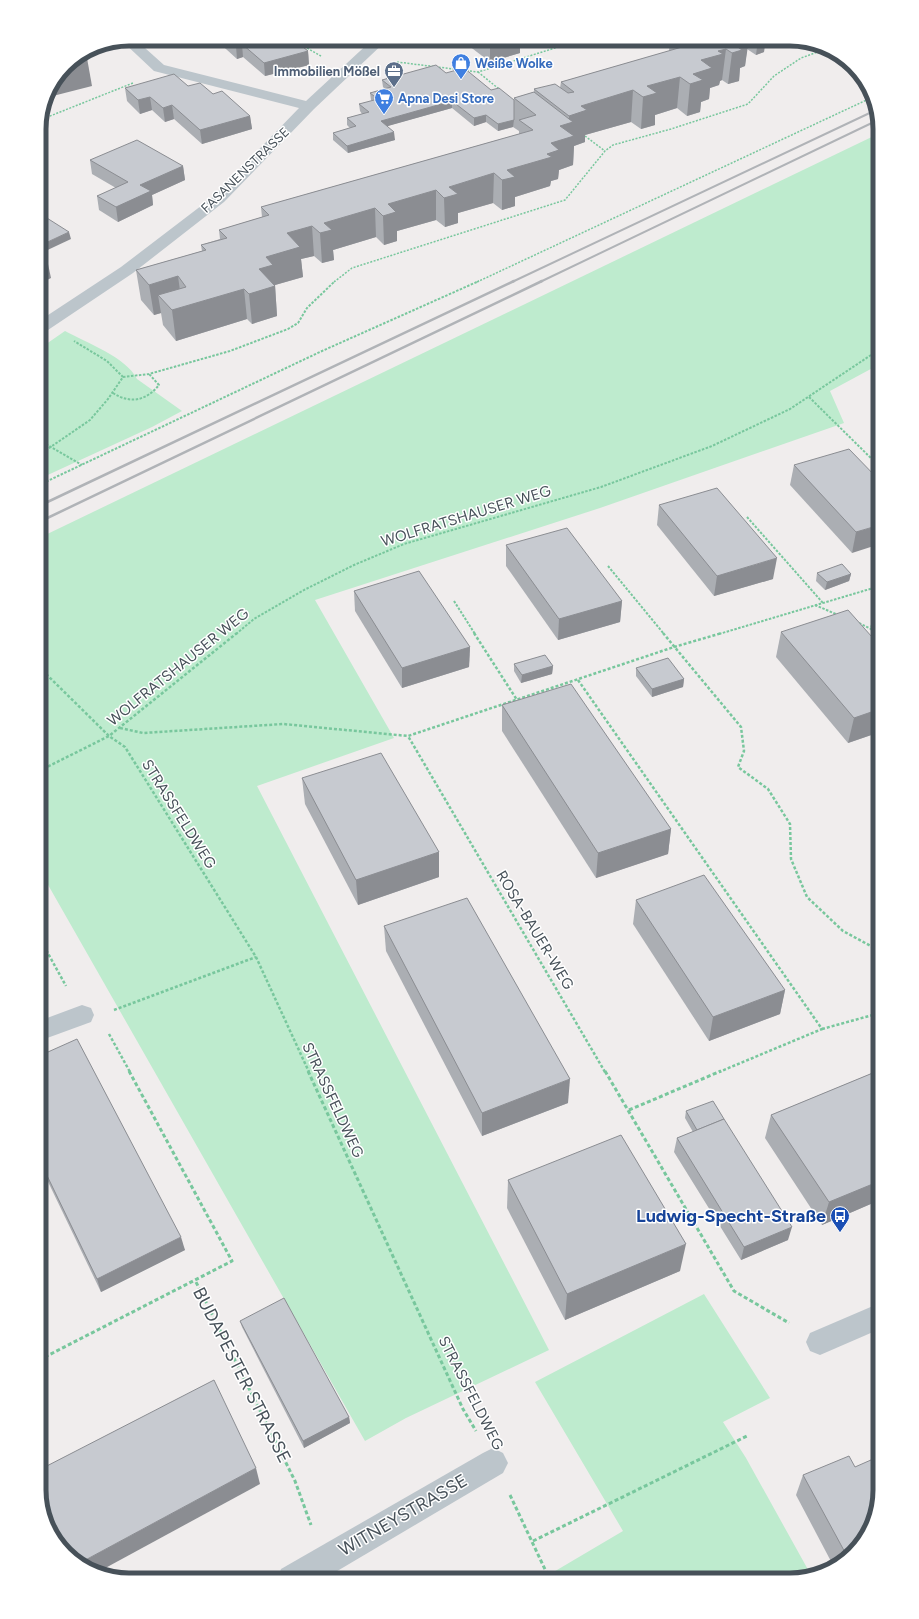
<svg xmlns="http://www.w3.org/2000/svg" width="919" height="1619" font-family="Figtree,sans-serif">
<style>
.green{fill:#beebce}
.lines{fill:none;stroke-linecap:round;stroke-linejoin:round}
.path-far3{stroke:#78c79d;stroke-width:1.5;stroke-dasharray:2 1.5;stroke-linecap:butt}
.path-far2{stroke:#78c79d;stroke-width:2;stroke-dasharray:2.5 1.5;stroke-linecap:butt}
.path-far1{stroke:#78c79d;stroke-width:2.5;stroke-dasharray:3 2;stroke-linecap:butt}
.path{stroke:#78c79d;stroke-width:3;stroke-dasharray:4 2.5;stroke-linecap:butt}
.minor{fill:#bcc5cb;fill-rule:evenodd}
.rail-far1{stroke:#b0b3b7;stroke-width:2}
.rail{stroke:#b0b3b7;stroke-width:2.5}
.wall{fill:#abaeb3}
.shaded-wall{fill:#8b8d92}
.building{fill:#c7cad0;stroke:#8b8d92}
.labels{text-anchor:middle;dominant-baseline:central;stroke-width:3;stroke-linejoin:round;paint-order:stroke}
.far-shop-label{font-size:13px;font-weight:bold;fill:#366cbe;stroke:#fff;text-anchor:start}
.far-service-label{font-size:13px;font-weight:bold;fill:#4e5e75;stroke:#fff;text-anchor:end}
.far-street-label{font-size:13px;fill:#475159;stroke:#fff}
.street-label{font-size:15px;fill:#475159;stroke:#fff}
.near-transit-label{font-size:18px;font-weight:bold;fill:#164399;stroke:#fff;text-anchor:end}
.near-street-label{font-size:18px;fill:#475159;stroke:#fff}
.rim{fill:none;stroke:#475159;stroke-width:5}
</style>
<rect width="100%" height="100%" fill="#f0eded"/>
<!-- green -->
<g class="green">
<path d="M 880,133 L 880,364 L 830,391 L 844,423 L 600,508 L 315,600 L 394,738 L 257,786 L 549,1350 L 406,1418 L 365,1441 L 39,869 L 39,538 Z"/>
<path d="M 65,331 C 87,343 126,357 137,379 L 182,411 L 152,427 L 39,479 L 39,349 Z"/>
<path d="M 704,1294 L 770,1398 L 723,1422 L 746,1458 L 811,1575 L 790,1580 L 540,1580 L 623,1531 L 535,1382 Z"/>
</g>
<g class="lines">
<!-- path-far3 -->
<g class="path-far3">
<path d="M 298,43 L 321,56"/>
<path d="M 397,62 L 478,72 L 555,48 L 557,43 L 553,39"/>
<path d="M 478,72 L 499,89"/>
<path d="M 40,120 L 133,83"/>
<path d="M 585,136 L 605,151"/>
<path d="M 334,282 L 352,268 L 565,200 L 605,151 L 613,145 L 671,129 L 748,104 L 774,76 L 801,58 L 826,49"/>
<path d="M 477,282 L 873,97"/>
</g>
<!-- path-far2 -->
<g class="path-far2">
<path d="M 123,377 L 149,374 L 230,351 L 288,329 L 298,323 L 307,308 L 335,281"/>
<path d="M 113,393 C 130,404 146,401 159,385 L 149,374"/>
<path d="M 809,397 L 880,467"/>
<path d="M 39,440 L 82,465"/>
<path d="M 39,455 L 90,420 L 108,399 L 123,377 L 107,361 L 74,341"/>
<path d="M 39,485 L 322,351 L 479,281"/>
<path d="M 747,517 L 823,603"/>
<path d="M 608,566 L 664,634"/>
<path d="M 454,601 L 475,634"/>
<path d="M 815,605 L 838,615"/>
<path d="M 859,623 L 871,629"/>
<path d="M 236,634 L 254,619 L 304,590 L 354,565 L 404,544 L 601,487 L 712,446 L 790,409 L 880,349"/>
<path d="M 719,634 L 880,586"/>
<path d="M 875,634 L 871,629 L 879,586"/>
</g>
<!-- path-far1 -->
<g class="path-far1">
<path d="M 474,633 L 517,700"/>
<path d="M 663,633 L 741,727 L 744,751 L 738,767 L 768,789 L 790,824 L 791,859 L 807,897 L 843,931 L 880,951"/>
<path d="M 874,633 L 880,639"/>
<path d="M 39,667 L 109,736 L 125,747 L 256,957 L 309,1072"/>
<path d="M 578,680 L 822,1029 L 719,1072"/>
<path d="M 120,728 L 143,733 L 283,724 L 408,736"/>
<path d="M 39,771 L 109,736 L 237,633"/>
<path d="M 39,937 L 66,986"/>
<path d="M 114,1010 L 256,957"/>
<path d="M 822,1029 L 880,1013"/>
<path d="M 109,1034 L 130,1072"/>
<path d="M 605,1072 L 408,736 L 674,647 L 722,633"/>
</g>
<!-- path -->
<g class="path">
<path d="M 129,1071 L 232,1261 L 195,1280 L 295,1481 L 311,1525"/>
<path d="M 308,1071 L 463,1409 L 476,1431"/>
<path d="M 605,1071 L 734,1291 L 789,1323"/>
<path d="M 629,1110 L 721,1071"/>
<path d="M 39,1360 L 195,1280"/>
<path d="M 510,1495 L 550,1580"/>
<path d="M 533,1541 L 747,1436"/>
</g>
<!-- minor -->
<g class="minor">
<path d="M 135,39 L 164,65 L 306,101 L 373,39 L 388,39 L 314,109 L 224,202 L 133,273 L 45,332 L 39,333 L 39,321 L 121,267 L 214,196 L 299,108 L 154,71 L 121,40 Z"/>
<path d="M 82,1005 L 91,1008 L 94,1015 L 91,1022 L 39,1041 L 39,1021 Z"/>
<path d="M 880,1303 L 880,1329 L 820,1355 L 810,1351 L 806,1342 L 810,1333 Z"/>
<path d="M 493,1448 L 503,1453 L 508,1463 L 503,1473 L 322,1580 L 277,1580 L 281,1569 L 483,1453 Z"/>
</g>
<!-- rail-far1 -->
<g class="rail-far1">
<path d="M 512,282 L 876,110"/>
<path d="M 540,282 L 878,120"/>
</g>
<!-- rail -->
<g class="rail">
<path d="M 39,506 L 514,281"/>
<path d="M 39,522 L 542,281"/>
</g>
</g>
<!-- wall -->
<g class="wall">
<path d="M 206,39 L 293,39 L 308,51 L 309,65 L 265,76 L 243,57 L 237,59 L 216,40 L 209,42 Z"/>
<path d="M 460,39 L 520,39 L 520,53 L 490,62 Z"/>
<path d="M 670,39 L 780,39 L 765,43 L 764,52 L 756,55 L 747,49 L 745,66 L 740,68 L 739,81 L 728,84 L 722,80 L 720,81 L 719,85 L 710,88 L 709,99 L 701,102 L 700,112 L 687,116 L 677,108 L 655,115 L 655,125 L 641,129 L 631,122 L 585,135 L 585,142 L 574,146 L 573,165 L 559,170 L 558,179 L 551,181 L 550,186 L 515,197 L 515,206 L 502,210 L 493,203 L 458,213 L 458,223 L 445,227 L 436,220 L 397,231 L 397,241 L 384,245 L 376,237 L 333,250 L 334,260 L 322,263 L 314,256 L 301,259 L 303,277 L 275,285 L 277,316 L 252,324 L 247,319 L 176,341 L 163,325 L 161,313 L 154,315 L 141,300 L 136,270 L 202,251 L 201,245 L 220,239 L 219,230 L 262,217 L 261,207 L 519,134 L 519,131 L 513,127 L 498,131 L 486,122 L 474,126 L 452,108 L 387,126 L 395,140 L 348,153 L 333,140 L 333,133 L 350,128 L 347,125 L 347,118 L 362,114 L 360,111 L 359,104 L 372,101 L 371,100 L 370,93 L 385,89 L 383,87 L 382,80 L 446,73 L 491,90 L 514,100 L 514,98 L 534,92 L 534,89 L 560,88 L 561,82 L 669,51 Z"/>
<path d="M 188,86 L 213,94 L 250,116 L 252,129 L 202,144 L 174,119 L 165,122 L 152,110 L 140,114 L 127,101 L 125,88 Z"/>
<path d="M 90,160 L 183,166 L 185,180 L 152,195 L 153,205 L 118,222 L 99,210 L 97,196 L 116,188 L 92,174 Z"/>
<path d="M 880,365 L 880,390 L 871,381 L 874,367 Z"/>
<path d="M 794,465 L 880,481 L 852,553 L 790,485 Z"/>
<path d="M 659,505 L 773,579 L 714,596 L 657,525 Z"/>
<path d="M 506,545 L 622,601 L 620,622 L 558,640 L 506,566 Z"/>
<path d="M 817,573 L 851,574 L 849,581 L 825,590 L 816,581 Z"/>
<path d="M 354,591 L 470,647 L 469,667 L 402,688 L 355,611 Z"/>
<path d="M 781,632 L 880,646 L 880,732 L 848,743 L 776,657 Z"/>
<path d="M 514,664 L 553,666 L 552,674 L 521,683 L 514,671 Z"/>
<path d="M 636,668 L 684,679 L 683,687 L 652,697 L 636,676 Z"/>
<path d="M 502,705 L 671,829 L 668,854 L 596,878 L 502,731 Z"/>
<path d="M 302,778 L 439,852 L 439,877 L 358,905 L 305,804 Z"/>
<path d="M 636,900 L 785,990 L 780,1014 L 709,1041 L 633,924 Z"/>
<path d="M 384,926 L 568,1103 L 482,1136 L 386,951 Z"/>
<path d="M 39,1056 L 185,1250 L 101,1292 L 39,1163 Z"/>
<path d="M 880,1070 L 880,1200 L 822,1225 L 765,1138 L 771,1115 Z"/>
<path d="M 686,1111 L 788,1240 L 741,1260 L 674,1152 L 677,1138 L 693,1132 L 685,1118 Z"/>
<path d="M 508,1180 L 680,1271 L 565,1320 L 507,1208 Z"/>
<path d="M 240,1321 L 349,1417 L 350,1423 L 304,1448 L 242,1327 Z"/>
<path d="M 855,1467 L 865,1540 L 834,1567 L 796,1495 L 803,1475 Z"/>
</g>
<!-- shaded-wall -->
<g class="shaded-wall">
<path d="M 209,39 L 216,39 L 216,40 L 209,42 Z"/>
<path d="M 490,39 L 520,39 L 520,53 L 490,62 Z"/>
<path d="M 729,39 L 749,39 L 745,66 L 740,68 L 739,81 L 728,84 L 732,53 Z"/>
<path d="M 758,39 L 780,39 L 765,43 L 764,52 L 756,55 Z"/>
<path d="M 242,44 L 243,57 L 237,59 L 236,46 Z"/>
<path d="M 726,49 L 722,80 L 720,81 L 719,85 L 710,88 L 709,99 L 701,102 L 700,112 L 687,116 L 690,84 L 693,74 L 701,60 L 718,51 Z"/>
<path d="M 308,51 L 309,65 L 265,76 L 264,63 Z"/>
<path d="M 87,58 L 92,86 L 45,98 L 46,94 L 65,65 L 69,63 Z"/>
<path d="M 680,77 L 677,108 L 655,115 L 655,125 L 641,129 L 643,97 L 647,86 Z"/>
<path d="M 633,90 L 631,122 L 585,135 L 585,142 L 574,146 L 573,165 L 559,170 L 558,179 L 551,181 L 550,186 L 515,197 L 515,206 L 502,210 L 502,180 L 507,170 L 547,154 L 551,143 L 560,126 L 569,123 L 569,116 L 581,106 Z"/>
<path d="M 150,97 L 152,110 L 140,114 L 138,100 Z"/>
<path d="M 452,101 L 452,108 L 381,128 L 381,121 Z"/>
<path d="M 172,105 L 174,119 L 165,122 L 163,108 Z"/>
<path d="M 486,115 L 486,122 L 474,126 L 474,118 Z"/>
<path d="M 250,116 L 252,129 L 202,144 L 200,130 Z"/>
<path d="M 514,120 L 513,127 L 498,131 L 498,124 Z"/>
<path d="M 394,132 L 395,140 L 348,153 L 347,146 Z"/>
<path d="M 183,166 L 185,180 L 152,195 L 153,205 L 118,222 L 116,207 L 140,185 Z"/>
<path d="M 494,173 L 493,203 L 458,213 L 458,223 L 445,227 L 444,198 L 449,187 Z"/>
<path d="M 436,190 L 436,220 L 397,231 L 397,241 L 384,245 L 383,216 L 388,204 Z"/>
<path d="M 375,208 L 376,237 L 333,250 L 334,260 L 322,263 L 320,233 L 324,223 Z"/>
<path d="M 312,226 L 314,256 L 301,259 L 303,277 L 275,285 L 277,316 L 252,324 L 249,294 L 259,269 L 266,257 L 287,233 Z"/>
<path d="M 69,232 L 71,239 L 39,254 L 39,246 Z"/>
<path d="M 48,264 L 51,278 L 39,284 L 39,268 Z"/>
<path d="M 178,276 L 182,306 L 158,295 L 161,313 L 154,315 L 149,285 Z"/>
<path d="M 244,289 L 247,319 L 176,341 L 172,310 Z"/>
<path d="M 880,525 L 880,544 L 852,553 L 856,532 Z"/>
<path d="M 777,558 L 773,579 L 714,596 L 717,576 Z"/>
<path d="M 851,574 L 849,581 L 825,590 L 827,582 Z"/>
<path d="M 622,601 L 620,622 L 558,640 L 559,619 Z"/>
<path d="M 470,647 L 469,667 L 402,688 L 402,668 Z"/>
<path d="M 553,666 L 552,674 L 521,683 L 522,675 Z"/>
<path d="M 684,679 L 683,687 L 652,697 L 652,689 Z"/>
<path d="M 880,709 L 880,732 L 848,743 L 854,718 Z"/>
<path d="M 671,829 L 668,854 L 596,878 L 598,853 Z"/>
<path d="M 439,852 L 439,877 L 358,905 L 356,880 Z"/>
<path d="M 785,990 L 780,1014 L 709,1041 L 713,1017 Z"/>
<path d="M 570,1079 L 568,1103 L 482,1136 L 482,1113 Z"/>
<path d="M 880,1181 L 880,1200 L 822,1225 L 829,1202 Z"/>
<path d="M 792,1227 L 788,1240 L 741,1260 L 744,1247 Z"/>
<path d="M 181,1237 L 185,1250 L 101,1292 L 97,1279 Z"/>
<path d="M 686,1244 L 680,1271 L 565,1320 L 567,1294 Z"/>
<path d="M 349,1417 L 350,1423 L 304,1448 L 303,1441 Z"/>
<path d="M 256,1468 L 260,1484 L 98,1572 L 79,1565 L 78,1564 Z"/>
</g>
<!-- building -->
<g class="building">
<path d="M 228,39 L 293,39 L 308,51 L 264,63 L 242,44 L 236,46 Z"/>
<path d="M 670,39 L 735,39 L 729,41 L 742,50 L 732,53 L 726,49 L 718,51 L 723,54 L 701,60 L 712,68 L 693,74 L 703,80 L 690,84 L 680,77 L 647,86 L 657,93 L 643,97 L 633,90 L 581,106 L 587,110 L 569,116 L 534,89 L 555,84 L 568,93 L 574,92 L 561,82 L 682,47 Z"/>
<path d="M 83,54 L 87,58 L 69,63 Z"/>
<path d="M 436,65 L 446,73 L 464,68 L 491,90 L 499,88 L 514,100 L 514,120 L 498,124 L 486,115 L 474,118 L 452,101 L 381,121 L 394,132 L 347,146 L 333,133 L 356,126 L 347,118 L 369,112 L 359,104 L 378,99 L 370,93 L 391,87 L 382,80 Z"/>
<path d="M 174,74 L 188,86 L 200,83 L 213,94 L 222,91 L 250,116 L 200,130 L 172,105 L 163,108 L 150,97 L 138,100 L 125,88 Z"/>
<path d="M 534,92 L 573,122 L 560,126 L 574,136 L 551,143 L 559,150 L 547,154 L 552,157 L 507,170 L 515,177 L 502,180 L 494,173 L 449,187 L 458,194 L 444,198 L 436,190 L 388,204 L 396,212 L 383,216 L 375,208 L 324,223 L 332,230 L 320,233 L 312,226 L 287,233 L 300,247 L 266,257 L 273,265 L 259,269 L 275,286 L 249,294 L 244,289 L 172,310 L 158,295 L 186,287 L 178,276 L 149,285 L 136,270 L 206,250 L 201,245 L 227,238 L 219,230 L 269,215 L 261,207 L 533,130 L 519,120 L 536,115 L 514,98 Z"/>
<path d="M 137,140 L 183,166 L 140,185 L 151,191 L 116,207 L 97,196 L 128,182 L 90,160 Z"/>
<path d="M 39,213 L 69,232 L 39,246 Z"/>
<path d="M 39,258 L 48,264 L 39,268 Z"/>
<path d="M 880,365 L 880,373 L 874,367 Z"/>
<path d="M 849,449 L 880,481 L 880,525 L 856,532 L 794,465 Z"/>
<path d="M 717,488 L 777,558 L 717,576 L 659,505 Z"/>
<path d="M 567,528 L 622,601 L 559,619 L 506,545 Z"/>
<path d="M 842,564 L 851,574 L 827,582 L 817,573 Z"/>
<path d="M 419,571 L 470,647 L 402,668 L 354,591 Z"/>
<path d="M 848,610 L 880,646 L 880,709 L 854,718 L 781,632 Z"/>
<path d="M 545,655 L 553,666 L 522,675 L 514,664 Z"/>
<path d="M 668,658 L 684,679 L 652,689 L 636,668 Z"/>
<path d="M 571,684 L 671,829 L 598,853 L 502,705 Z"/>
<path d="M 381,753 L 439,852 L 356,880 L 302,778 Z"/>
<path d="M 704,875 L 785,990 L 713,1017 L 636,900 Z"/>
<path d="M 467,898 L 570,1079 L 482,1113 L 384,926 Z"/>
<path d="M 77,1039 L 181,1237 L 97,1279 L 39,1159 L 39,1056 Z"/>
<path d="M 880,1070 L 880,1181 L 829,1202 L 771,1115 Z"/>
<path d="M 713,1101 L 724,1119 L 697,1130 L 686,1111 Z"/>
<path d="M 724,1119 L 792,1227 L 744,1247 L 677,1138 Z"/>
<path d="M 621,1135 L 686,1244 L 567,1294 L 508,1180 Z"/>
<path d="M 284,1298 L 349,1417 L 303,1441 L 240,1321 Z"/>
<path d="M 214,1380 L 256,1468 L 78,1564 L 48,1530 L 39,1490 L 39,1470 Z"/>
<path d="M 849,1456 L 855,1467 L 880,1456 L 880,1491 L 865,1540 L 847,1556 L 803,1475 Z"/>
</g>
<!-- icons -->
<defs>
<g id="shop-pin" transform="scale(1)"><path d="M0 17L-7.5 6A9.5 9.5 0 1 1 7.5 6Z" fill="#3f7fe0" stroke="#fff"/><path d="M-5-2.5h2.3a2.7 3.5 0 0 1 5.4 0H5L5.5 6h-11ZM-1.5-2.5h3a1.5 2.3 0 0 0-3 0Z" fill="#fff"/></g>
<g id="office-pin" transform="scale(1)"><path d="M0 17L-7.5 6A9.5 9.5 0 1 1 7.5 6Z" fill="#5c6f8a" stroke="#fff"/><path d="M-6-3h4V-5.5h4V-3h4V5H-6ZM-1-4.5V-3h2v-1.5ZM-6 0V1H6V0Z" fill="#fff"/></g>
<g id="supermarket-pin" transform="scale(1)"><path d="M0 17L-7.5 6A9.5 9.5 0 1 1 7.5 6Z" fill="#3f7fe0" stroke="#fff"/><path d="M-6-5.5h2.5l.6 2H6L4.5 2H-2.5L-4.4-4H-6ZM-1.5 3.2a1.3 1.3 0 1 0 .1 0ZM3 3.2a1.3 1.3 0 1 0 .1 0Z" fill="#fff"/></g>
<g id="bus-pin" transform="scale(1)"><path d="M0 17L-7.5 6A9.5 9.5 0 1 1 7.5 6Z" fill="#1a4fb4" stroke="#fff"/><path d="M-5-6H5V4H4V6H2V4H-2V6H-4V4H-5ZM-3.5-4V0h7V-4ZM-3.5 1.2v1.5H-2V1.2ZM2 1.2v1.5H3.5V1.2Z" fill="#fff"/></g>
</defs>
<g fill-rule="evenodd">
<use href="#shop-pin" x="461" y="63"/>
<use href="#office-pin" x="394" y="71"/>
<use href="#supermarket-pin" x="384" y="98"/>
<use href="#bus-pin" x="840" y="1216"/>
</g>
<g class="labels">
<!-- far-shop labels -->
<g class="far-shop-label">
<text x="475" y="63">Weiße Wolke</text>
<text x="398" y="98">Apna Desi Store</text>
</g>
<!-- far-service labels -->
<g class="far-service-label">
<text x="380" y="71">Immobilien Mößel</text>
</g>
<!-- far-street labels -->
<g class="far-street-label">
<text transform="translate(245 170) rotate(-44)">FASANENSTRASSE</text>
</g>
<!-- street labels -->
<g class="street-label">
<text transform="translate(466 516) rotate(-17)">WOLFRATSHAUSER WEG</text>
<text transform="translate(178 667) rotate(-39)">WOLFRATSHAUSER WEG</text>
<text transform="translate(179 814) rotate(58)">STRASSFELDWEG</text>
<text transform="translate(535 930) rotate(59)">ROSA-BAUER-WEG</text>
<text transform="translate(333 1100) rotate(65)">STRASSFELDWEG</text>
<text transform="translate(471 1393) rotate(63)">STRASSFELDWEG</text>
</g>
<!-- near-transit labels -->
<g class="near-transit-label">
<text x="826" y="1216">Ludwig-Specht-Straße</text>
</g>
<!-- near-street labels -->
<g class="near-street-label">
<text transform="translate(242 1375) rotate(63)">BUDAPESTER STRASSE</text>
<text transform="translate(403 1515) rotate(-30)">WITNEYSTRASSE</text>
</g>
</g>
<!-- crop -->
<path d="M0 0H919V1619H0ZM129 46H790A83 83 0 0 1 873 129V1490A83 83 0 0 1 790 1573H129A83 83 0 0 1 46 1490V129A83 83 0 0 1 129 46Z" fill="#fff" fill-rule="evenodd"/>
<path class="rim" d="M129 46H790A83 83 0 0 1 873 129V1490A83 83 0 0 1 790 1573H129A83 83 0 0 1 46 1490V129A83 83 0 0 1 129 46Z"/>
</svg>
